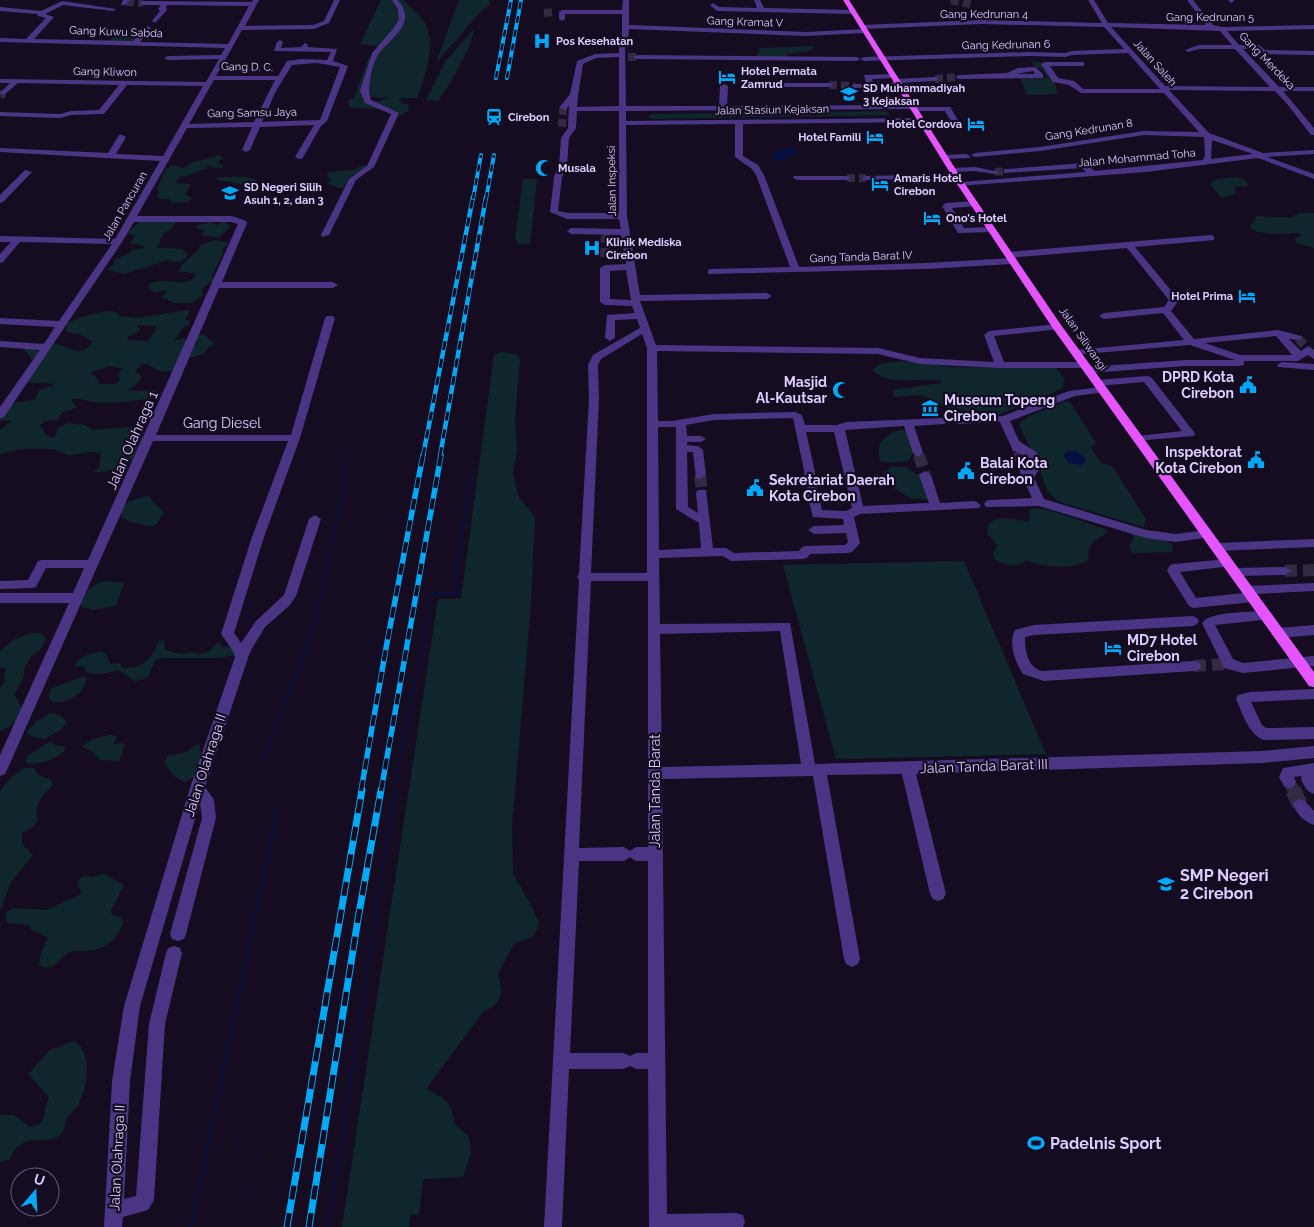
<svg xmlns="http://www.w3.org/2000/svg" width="1314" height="1227" font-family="Raleway,sans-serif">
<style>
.green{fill:#0f272c;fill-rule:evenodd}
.water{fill:#070f40}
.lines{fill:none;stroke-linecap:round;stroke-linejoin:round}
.minor-tunnel-far3{stroke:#332943;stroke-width:8;stroke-dasharray:8 4;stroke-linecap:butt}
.minor-tunnel-far2{stroke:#332943;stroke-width:9;stroke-dasharray:9 5;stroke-linecap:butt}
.minor-tunnel-far1{stroke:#332943;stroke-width:12;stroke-dasharray:12 6;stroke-linecap:butt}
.minor-tunnel{stroke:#332943;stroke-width:16;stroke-dasharray:16 8;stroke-linecap:butt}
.minor{fill:#493583;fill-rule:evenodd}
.major{fill:#e454ff;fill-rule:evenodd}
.rail-far3-casing{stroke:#00a9f8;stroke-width:4}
.rail-far2-casing{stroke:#00a9f8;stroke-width:4.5}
.rail-far1-casing{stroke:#00a9f8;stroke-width:5.5}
.rail-casing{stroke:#00a9f8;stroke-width:7}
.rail-far3{stroke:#150c22;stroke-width:2.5;stroke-dasharray:7;stroke-linecap:butt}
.rail-far2{stroke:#150c22;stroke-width:3;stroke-dasharray:9;stroke-linecap:butt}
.rail-far1{stroke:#150c22;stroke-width:4;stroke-dasharray:11;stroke-linecap:butt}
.rail{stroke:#150c22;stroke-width:5;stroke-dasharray:14;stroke-linecap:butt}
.labels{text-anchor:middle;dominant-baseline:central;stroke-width:4.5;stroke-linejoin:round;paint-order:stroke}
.far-street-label{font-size:11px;fill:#decdff;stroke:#150c22}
.far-poi-label{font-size:11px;font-weight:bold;fill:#decdff;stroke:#150c22;text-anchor:start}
.poi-label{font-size:14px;font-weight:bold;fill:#decdff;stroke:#150c22;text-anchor:start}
.street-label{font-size:14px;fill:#decdff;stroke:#150c22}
.near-poi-label{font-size:16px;font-weight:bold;fill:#decdff;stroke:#150c22;text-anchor:start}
</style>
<rect width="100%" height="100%" fill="#150c22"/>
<!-- green -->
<g class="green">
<path d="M 381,0 L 392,0 L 400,17 L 394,29 L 377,46 L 360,44 Z"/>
<path d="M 397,0 L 403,0 C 409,7 418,13 423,20 C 438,43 425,75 417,98 L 397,98 L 402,101 L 400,104 L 408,104 L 409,111 L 400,116 L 382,109 L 351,108 L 347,101 L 354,98 L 369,56 L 371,57 L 361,95 L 363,99 L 359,99 L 370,103 L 392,98 L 371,97 L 370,83 L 377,54 L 403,24 L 405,19 Z"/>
<path d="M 459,0 L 489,0 L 490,5 L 482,10 L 436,63 Z"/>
<path d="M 121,28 L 146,28 L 134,42 L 109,41 Z"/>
<path d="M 474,29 C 473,45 449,87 438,101 L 426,100 L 445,62 Z"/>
<path d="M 812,46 L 814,48 L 806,52 L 787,54 L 786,57 L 755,57 L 759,52 L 759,48 Z"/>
<path d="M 1031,61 L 1041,62 L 1054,80 L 1058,94 L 1027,95 L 1020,79 L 1048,78 L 1042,69 L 1035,67 Z"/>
<path d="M 885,111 L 891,115 L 770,117 L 769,113 Z"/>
<path d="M 768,113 L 768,117 L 653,119 L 647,117 L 652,114 Z"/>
<path d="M 218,155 L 224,158 L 217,162 L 223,165 L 223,167 L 216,168 L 208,165 L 206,169 C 196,171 191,177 181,176 L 176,182 L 177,183 L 191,184 L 187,189 L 188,192 L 184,194 L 192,198 L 188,202 L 172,203 L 169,199 L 160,199 L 157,196 L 159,191 L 157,188 L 162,178 L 162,175 L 166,172 L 164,170 L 173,165 L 184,168 C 195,159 205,161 218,155 Z"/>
<path d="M 363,165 L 368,167 L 349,178 L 343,188 L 339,188 L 327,184 L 331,180 L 327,177 L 328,172 L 354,170 Z"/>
<path d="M 219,177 L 248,177 L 257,180 L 248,186 L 215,179 Z"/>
<path d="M 1235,177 L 1243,179 L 1248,184 L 1247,186 L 1235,187 L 1235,194 L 1222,198 L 1210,184 L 1211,182 L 1218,179 Z"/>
<path d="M 523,179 L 537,179 L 530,244 L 518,244 L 518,241 L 515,240 Z"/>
<path d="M 1300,213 L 1314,213 L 1314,248 L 1297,243 L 1295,239 L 1302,235 L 1299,233 C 1287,233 1257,237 1250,227 L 1257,216 L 1290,218 Z"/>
<path d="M 142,220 L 156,222 L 176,221 L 171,229 L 163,234 L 157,248 C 166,248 173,248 182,249 L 188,256 C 182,262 176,264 168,260 L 125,274 L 108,270 L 107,269 L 115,264 L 113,262 C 119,255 128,257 132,250 L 144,248 L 144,246 L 130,243 L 135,236 L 127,233 Z"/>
<path d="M 224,221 L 230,227 L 218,238 L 203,235 L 202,233 L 206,231 L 199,229 L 196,226 L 210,222 L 217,225 Z"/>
<path d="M 216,240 L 227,242 L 227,245 L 222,249 L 223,253 L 212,276 L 214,280 L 202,288 L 203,295 L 192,303 L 176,303 L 161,297 L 166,293 L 166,290 L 155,293 L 149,288 L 149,284 C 154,283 159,280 164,281 C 178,281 188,287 197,274 L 179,271 L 182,265 L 200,248 L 199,245 Z"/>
<path d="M 187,310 L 190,311 L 185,319 L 190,322 L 190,324 L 180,330 L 179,335 L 173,341 L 184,338 L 193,347 L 198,343 L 196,338 L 203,334 L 215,344 L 208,347 C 205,356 197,356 189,358 C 185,360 183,363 180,366 C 169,375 158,372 148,364 L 142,364 L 135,371 L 142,377 L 137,384 L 128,389 C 139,394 151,387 162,393 C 156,401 105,404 93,402 C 86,401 80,398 73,398 L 71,400 L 76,406 L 76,408 L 63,412 L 57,420 L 45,421 L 40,425 L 46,435 L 53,438 L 56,436 L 57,428 L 68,423 L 84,425 L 93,430 L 138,426 L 144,431 C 143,438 139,448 136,454 C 131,464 104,475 94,471 L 99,468 L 101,453 L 93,452 L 69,455 L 53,449 L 20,449 L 0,454 L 0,430 L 11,421 L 11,420 L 0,421 L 0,411 L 9,404 L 36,399 L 38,391 L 55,385 C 47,380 35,385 25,382 L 36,363 L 23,349 C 31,345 45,341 54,343 C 70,346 80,361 93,341 L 79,334 L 66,332 L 66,324 L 79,318 L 105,311 L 114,311 L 120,316 L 137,318 ZM 136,326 L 139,325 L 157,326 L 149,341 L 127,340 L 129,336 L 141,330 ZM 109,366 L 124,369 L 119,372 L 119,381 L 115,384 L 99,384 L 97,378 L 90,373 Z"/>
<path d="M 501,352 L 516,354 L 520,360 L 515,420 L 517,451 L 513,474 L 518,496 L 535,517 L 531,604 L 512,826 L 513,874 L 530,903 L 539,923 L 534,936 L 514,944 L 498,973 C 503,994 504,1001 483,1012 L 426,1089 C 444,1098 453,1101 454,1124 L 469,1137 L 471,1154 L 463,1177 L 423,1179 L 419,1215 L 410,1215 L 409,1227 L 342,1227 L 438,599 L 461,599 L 494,355 Z"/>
<path d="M 901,361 L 952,367 L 1056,368 L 1065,380 L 1062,389 L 1000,414 L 990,415 L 948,408 L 921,395 L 894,397 L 893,390 L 941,383 L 941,381 C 918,377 890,387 872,370 L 879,364 Z"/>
<path d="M 1063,402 L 1070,402 L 1096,443 L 1090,447 L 1101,463 L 1112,466 L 1146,519 L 1144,527 L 1059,502 L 1054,498 L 1047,490 L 1041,474 L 1041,461 L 1030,448 L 1020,427 L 1020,423 L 1029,416 Z"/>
<path d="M 899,430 L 906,430 L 915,449 L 908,461 L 889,463 L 880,461 C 876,442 882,437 899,430 Z"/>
<path d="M 891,467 L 905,467 L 925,479 L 931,500 L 910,498 L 886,483 L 883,471 L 887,471 Z"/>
<path d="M 147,496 L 150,497 C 153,505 160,506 164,513 L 156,525 C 149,528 127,522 121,517 L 121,510 L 125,503 Z"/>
<path d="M 1035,508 L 1049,510 L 1108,530 C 1104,538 1093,538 1090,547 C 1088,551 1089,556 1088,560 C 1071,571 1043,567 1026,560 C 1018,570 1004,564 994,559 L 993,552 L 998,546 L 987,533 L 989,523 C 1001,514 1015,520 1028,522 L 1030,519 L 1029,510 Z"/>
<path d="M 1135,533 L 1165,539 L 1172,545 L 1173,552 L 1132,553 L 1129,547 L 1134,539 L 1132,534 Z"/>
<path d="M 964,561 L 1046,754 L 836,759 L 783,565 Z"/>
<path d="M 105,581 L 124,583 L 116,606 L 93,610 L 81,606 C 81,594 94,583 105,581 Z"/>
<path d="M 32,633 L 40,633 L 46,638 L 40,650 L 31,656 L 25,666 L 23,679 L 14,694 L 22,708 C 17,721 13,726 0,731 L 0,688 L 5,681 L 4,675 L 6,669 L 0,667 L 0,651 L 15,639 Z"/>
<path d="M 159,640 L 164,641 L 165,650 L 183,654 L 192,652 L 199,654 L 208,652 L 219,642 L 221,646 L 234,648 L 235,655 L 218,658 L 161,658 L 155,661 L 147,678 L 135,681 L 118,670 C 108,673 97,676 86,672 L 84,666 L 74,667 C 78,656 91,653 101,652 L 106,654 L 110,664 L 119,663 L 123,668 C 144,669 152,658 159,640 Z"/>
<path d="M 84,676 L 87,678 C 85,694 63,708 49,700 L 49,693 L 52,688 Z"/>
<path d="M 51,713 C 58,714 65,716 66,723 L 61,730 L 44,739 L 28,735 L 27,732 L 36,722 Z"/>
<path d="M 109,735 L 115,735 L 117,738 L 113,744 L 124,743 L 125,745 L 119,761 L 100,760 L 93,752 L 82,746 L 93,739 Z"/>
<path d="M 51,741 L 54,745 L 66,747 C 62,759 39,765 27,763 L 26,761 L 27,756 Z"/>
<path d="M 196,745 L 200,745 L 200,751 L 205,754 L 196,776 L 185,782 L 174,776 L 164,762 L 168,756 L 187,752 Z"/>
<path d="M 26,768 L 34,768 L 38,775 L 51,780 L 53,785 C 43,794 33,806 38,820 L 34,826 L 22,833 L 22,844 L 33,855 L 11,882 L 0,911 L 0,792 C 6,782 16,772 26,768 Z"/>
<path d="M 104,874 L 124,885 L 111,911 L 112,915 L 122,918 L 123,922 C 118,940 105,949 87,951 C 82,952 76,950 71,952 C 59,956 56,971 42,967 L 39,965 L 41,953 L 48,938 L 32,930 L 29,925 L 8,923 L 6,920 L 6,913 L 13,908 L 46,910 L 80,895 L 81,891 L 77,882 L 83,876 L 91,877 Z"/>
<path d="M 74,1041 C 93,1052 87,1085 80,1101 C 77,1109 69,1113 66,1120 C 64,1125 65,1130 61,1134 C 44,1149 22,1128 10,1159 L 0,1162 L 0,1115 L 14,1115 L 30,1127 L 40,1124 L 45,1115 L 44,1112 L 49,1097 L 28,1074 L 50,1050 Z"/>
</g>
<!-- water -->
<g class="water">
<path d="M 782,148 L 795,149 L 799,152 L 781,161 L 774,160 L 773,153 Z"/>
<path d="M 351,397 L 344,492 L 319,606 L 309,643 L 262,763 L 261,763 L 307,643 L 318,606 L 342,492 Z"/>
<path d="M 1067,451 L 1075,451 L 1085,457 L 1086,461 L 1081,465 L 1069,463 L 1063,456 Z"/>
<path d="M 470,476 L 472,476 L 454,592 L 460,594 L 433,595 L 396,783 L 394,783 L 432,592 L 452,592 Z"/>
<path d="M 396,787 L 329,1227 L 327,1227 L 394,788 Z"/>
<path d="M 318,810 L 244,1227 L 243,1227 Z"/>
<path d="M 276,811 L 278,811 L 192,1227 L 190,1227 Z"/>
<path d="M 301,811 L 223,1227 L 222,1227 Z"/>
</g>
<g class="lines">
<!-- minor-tunnel-far3 -->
<g class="minor-tunnel-far3">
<path d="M 951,0 L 973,5"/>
<path d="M 126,2 L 143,3"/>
<path d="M 544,13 L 554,12"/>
<path d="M 628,57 L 637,57"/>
<path d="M 935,79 L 959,77"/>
<path d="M 829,85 L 855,86"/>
<path d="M 0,96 L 4,93"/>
<path d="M 562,127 L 563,108"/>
<path d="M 995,172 L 1007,171"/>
<path d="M 847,178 L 866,178"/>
</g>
<!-- minor-tunnel-far2 -->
<g class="minor-tunnel-far2">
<path d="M 604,257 L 605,239 L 614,238"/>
<path d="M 1298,338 L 1308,349"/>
<path d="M 1017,452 L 1019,456"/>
<path d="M 918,453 L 919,456"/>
</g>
<!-- minor-tunnel-far1 -->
<g class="minor-tunnel-far1">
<path d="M 919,455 L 925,475"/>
<path d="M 1019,455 L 1025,468"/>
<path d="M 809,472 L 812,490"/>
<path d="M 700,475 L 702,493"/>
<path d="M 1285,571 L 1314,570"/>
<path d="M 1194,666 L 1229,664"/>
<path d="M 1289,782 L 1294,791"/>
</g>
<!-- minor-tunnel -->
<path class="minor-tunnel" d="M 1293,790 L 1300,805"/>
<!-- minor -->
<g class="minor">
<path d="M 123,0 L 130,0 L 125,5 L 121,5 Z"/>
<path d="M 253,0 L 259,0 L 245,26 L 313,25 L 324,21 L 334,0 L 340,0 L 329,23 L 314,29 L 242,30 L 216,76 L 278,76 L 287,61 L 303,59 L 327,60 L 331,52 L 274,51 L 277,42 L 280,40 L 283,42 L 281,48 L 301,47 L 305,43 L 308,45 L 307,47 L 337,49 L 333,61 L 348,66 L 327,121 L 321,126 L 302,159 L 299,159 L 295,157 L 314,125 L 260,127 L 250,150 L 246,152 L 242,150 L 252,127 L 187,128 L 137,216 L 232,216 L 246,221 L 247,223 L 222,282 L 333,282 L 338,285 L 333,288 L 219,288 L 156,435 L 291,435 L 325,318 L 327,316 L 333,316 L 335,318 L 300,438 L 264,537 L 234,633 L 241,643 L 256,621 L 284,595 L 309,519 L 315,515 L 321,519 L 296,596 L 289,606 L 265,627 L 250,652 L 205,787 L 214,800 L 216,818 L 186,934 L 184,939 L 178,941 L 172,939 L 170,934 L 202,818 L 200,802 L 140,1006 L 130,1081 L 124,1199 L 136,1196 L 149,1024 L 166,953 L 168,948 L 174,946 L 180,948 L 182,953 L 165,1024 L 154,1200 L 148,1210 L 123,1217 L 122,1227 L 104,1227 L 112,1081 L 124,1006 L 190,788 L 235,657 L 233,651 L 221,634 L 252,537 L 288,441 L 153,441 L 7,770 L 5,774 L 0,776 L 0,755 L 69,603 L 0,603 L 0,593 L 73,593 L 84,568 L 46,568 L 36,587 L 32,588 L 0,589 L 0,581 L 28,580 L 38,561 L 42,560 L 88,560 L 238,224 L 231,222 L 134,222 L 122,242 L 4,417 L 0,418 L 0,407 L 40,350 L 0,347 L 0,341 L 44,344 L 55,327 L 0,324 L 0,318 L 59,321 L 112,244 L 20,242 L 3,262 L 0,263 L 0,254 L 11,242 L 0,242 L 0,236 L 115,239 L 160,161 L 0,152 L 0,148 L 108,153 L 119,135 L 122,135 L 126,137 L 116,154 L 163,156 L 203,86 L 127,85 L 104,114 L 101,114 L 71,115 L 60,118 L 0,116 L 0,112 L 60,114 L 71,111 L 99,110 L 119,85 L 18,83 L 4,95 L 0,93 L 10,83 L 0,83 L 0,79 L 206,82 L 219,59 L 168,60 L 164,58 L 168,56 L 221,55 L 225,48 L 0,42 L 0,38 L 26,39 L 46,18 L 38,16 L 37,14 L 0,11 L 0,7 L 41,11 L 62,1 L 116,9 L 113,11 L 63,5 L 45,14 L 54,17 L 34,39 L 133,41 L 148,26 L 151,28 L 140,42 L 228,44 L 249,6 L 167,5 L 166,7 L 167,10 L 155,23 L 152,21 L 160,11 L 158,9 L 161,5 L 143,5 L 140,3 L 143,1 L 252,2 ZM 317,63 L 340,67 L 320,120 L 262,122 L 276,91 L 292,65 ZM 214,80 L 275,80 L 254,122 L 189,124 Z"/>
<path d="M 392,0 L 398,0 C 402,6 406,11 405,18 C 404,31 388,42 380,52 C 372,62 367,88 371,100 L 399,113 L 374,167 L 356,180 L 329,235 L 322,237 L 321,235 L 349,179 L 367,166 L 391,114 L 365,103 L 360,91 L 372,53 L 393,29 L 399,19 L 398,10 Z"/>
<path d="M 623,0 L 629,0 L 629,25 L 806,32 L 865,29 L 868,31 L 865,33 L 806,36 L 629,29 L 628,39 L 625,44 L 626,106 L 719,106 L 720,86 L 724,84 L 728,86 L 727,106 L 912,105 L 916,107 L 950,107 L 961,125 L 960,127 L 922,128 L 922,124 L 925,124 L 952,123 L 945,111 L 914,111 L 910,109 L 626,111 L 626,121 L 924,118 L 925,120 L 921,122 L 743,124 L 743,156 L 758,165 L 764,175 L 799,267 L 926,263 L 1012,258 L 1017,261 L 1012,264 L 926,269 L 708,274 L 708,270 L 711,269 L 790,267 L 756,175 L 752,169 L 735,157 L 735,124 L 626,125 L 627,216 L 640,295 L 767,293 L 772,296 L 767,299 L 640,301 L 656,345 L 878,348 L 920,358 L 994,362 L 984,335 L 989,331 L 1057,324 L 1060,325 L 1060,329 L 994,336 L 1004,362 L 1084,362 L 1088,363 L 1088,367 L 1186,360 L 1235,360 L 1190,345 L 1072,355 L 1072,351 L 1076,350 L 1184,340 L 1163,313 L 1104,319 L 1099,316 L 1104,313 L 1164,307 L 1169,300 L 1127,248 L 1008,258 L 1004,255 L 1008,252 L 1211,235 L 1214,236 L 1214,240 L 1135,247 L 1179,300 L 1171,311 L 1194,339 L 1278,330 L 1301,336 L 1301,340 L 1289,339 L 1301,351 L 1308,346 L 1314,350 L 1314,359 L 1308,355 L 1298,361 L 1244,361 L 1244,365 L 1240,366 L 1186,366 L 1088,373 L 1084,372 L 1084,368 L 1000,368 L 920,364 L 878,354 L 657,351 L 658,421 L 672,421 L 714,414 L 795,412 L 802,415 L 805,425 L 837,425 L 846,422 L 944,418 L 949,421 L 944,424 L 914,426 L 923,453 L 918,457 L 913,453 L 904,426 L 845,430 L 863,506 L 929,503 L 919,475 L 925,471 L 931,475 L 940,503 L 975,501 L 981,505 L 979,508 L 860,514 L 854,517 L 860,543 L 852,552 L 848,553 L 810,554 L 807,558 L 803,559 L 731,561 L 723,556 L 659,558 L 660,624 L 790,623 L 815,764 L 1263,751 L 1314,746 L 1314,758 L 1263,763 L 916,774 L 946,894 L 943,899 L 938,901 L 933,899 L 930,894 L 902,774 L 827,775 L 860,959 L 858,964 L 852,967 L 846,964 L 844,959 L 813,776 L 662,779 L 667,1214 L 736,1213 L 743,1215 L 745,1222 L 743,1227 L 649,1227 L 648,1069 L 636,1069 L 630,1066 L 623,1069 L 569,1069 L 562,1227 L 544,1227 L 579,580 L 577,577 L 579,574 L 589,399 L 588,365 L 593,355 L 640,328 L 637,319 L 615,320 L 615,338 L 610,341 L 605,338 L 607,315 L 635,313 L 632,306 L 605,305 L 600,302 L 600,268 L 605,265 L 626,264 L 621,235 L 571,234 L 567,231 L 571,228 L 621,229 L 619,219 L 567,219 L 550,212 L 554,177 L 559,165 L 561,138 L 568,128 L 569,105 L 566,110 L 559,108 L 570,94 L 577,61 L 595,54 L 619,53 L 619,44 L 622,39 L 622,14 L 565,14 L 565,19 L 562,21 L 559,19 L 559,12 L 562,10 L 622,10 ZM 619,57 L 619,106 L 577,107 C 578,92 581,79 583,64 L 596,58 ZM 577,111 L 619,111 L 619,213 L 568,213 L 558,211 L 562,177 L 567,165 L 569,138 L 576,128 ZM 626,270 L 631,300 L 610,299 L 610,271 ZM 642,334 L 647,348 L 647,573 L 591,573 L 599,399 L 598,365 L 601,359 ZM 1276,336 L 1292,355 L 1240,355 L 1205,343 ZM 793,418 L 805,475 L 813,475 L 815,472 L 806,432 L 834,432 L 852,508 L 846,511 L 822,510 L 818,490 L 816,487 L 808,487 L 806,490 L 813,517 L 843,519 L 844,525 L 814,526 L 808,530 L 814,534 L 846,533 L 848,542 L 845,545 L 806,546 L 802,547 L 799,551 L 734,553 L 726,548 L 713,548 L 706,490 L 698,490 L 696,493 L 698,513 L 688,507 L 687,452 L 693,452 L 696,478 L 700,479 L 706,475 L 703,450 L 698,446 L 687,445 L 687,442 L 701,442 L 706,439 L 701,436 L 687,436 L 686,425 L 714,420 ZM 658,427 L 676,427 L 676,509 L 699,523 L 701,548 L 659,550 ZM 591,581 L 648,581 L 648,847 L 636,847 L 630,851 L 624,847 L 579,848 ZM 780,631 L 801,764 L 662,767 L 660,634 ZM 630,857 L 636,861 L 648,861 L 648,1053 L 636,1053 L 630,1056 L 623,1053 L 570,1053 L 579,861 L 624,861 Z"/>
<path d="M 754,0 L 760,0 L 764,8 L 853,10 L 856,12 L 853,14 L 717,11 L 710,5 L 713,3 L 719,7 L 757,8 Z"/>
<path d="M 1088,0 L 1094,0 L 1108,23 L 1206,25 L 1187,0 L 1193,0 L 1213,25 L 1222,27 L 1314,25 L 1314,29 L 1227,31 L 1239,45 L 1259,45 L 1265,50 L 1314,51 L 1314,55 L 1263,54 L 1258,49 L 1243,49 L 1279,87 L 1314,87 L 1314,91 L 1283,91 L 1314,128 L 1314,135 L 1311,135 L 1288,105 L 1275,91 L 1169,90 L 1209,133 L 1263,153 L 1314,150 L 1314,154 L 1267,157 L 1314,174 L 1314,179 L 1258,158 L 1146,172 L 958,186 L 957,184 L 961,182 L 1086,172 L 1082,168 L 1004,173 L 1004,169 L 1007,169 L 1084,163 L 1095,171 L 1203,160 L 1205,155 L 1204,137 L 1144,135 L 1040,151 L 975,157 L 971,155 L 975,153 L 1040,147 L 1144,131 L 1199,132 L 1164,93 L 1081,93 L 1069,85 L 1053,82 L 1041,64 L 1045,62 L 1084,62 L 1084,66 L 1050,66 L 1058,78 L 1074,81 L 1083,89 L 1160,89 L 1128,53 L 1072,55 L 1065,57 L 1030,56 L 864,61 L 860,59 L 857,61 L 637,59 L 633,57 L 637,55 L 857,57 L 860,59 L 864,57 L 1030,52 L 1065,53 L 1072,51 L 1124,49 L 1104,27 L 982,24 L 862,29 L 859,27 L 862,25 L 982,20 L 1102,23 ZM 1111,27 L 1220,31 L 1232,45 L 1199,45 L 1185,50 L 1188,52 L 1199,49 L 1235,49 L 1270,87 L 1165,86 ZM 1212,140 L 1253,154 L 1211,159 Z"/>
<path d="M 1228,0 L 1234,0 L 1234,1 L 1231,3 Z"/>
<path d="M 1035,67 L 1043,74 L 1043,78 L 959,79 L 955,77 L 959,75 L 1007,73 L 1018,68 ZM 1033,71 L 1035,74 L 1016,74 Z"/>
<path d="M 896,74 L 897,76 L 893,78 L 872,79 L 874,84 L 895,83 L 892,81 L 896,79 L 935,77 L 939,79 L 935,81 L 900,83 L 903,85 L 899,87 L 855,88 L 851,86 L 855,84 L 866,84 L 864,75 Z"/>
<path d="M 771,83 L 829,83 L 833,85 L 829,87 L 771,87 Z"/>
<path d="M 966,154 L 970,156 L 969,158 L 944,159 L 940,157 L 944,155 Z"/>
<path d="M 975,167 L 999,172 L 995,174 L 975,171 L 953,172 L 949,170 L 953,168 Z"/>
<path d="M 25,170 L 32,172 L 3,202 L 0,203 L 0,195 Z"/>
<path d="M 957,174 L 961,176 L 960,178 L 866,180 L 862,178 L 866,176 Z"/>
<path d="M 794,176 L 847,176 L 851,178 L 847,180 L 797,180 L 793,178 Z"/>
<path d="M 975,201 L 978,202 L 978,206 L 952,208 L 964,228 L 992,227 L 995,228 L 995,232 L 958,233 L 942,206 L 946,203 Z"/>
<path d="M 1282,362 L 1314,364 L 1314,370 L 1278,367 L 1277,365 Z"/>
<path d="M 1147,376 L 1151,377 L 1194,432 L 1195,434 L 1194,436 L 1134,441 L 1133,439 L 1134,437 L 1138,436 L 1182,431 L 1144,382 L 1097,386 L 1092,383 L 1097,380 Z"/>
<path d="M 1102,387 L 1107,390 L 1106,392 L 1075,396 L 1010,421 L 1019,441 L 1036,452 L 1042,463 L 1034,478 L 1044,499 L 1146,530 L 1176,534 L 1207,530 L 1211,531 L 1213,534 L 1211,537 L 1176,542 L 1146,538 L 1039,506 L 986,507 L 984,504 L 986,501 L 990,500 L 1032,498 L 1019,470 L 1021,467 L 1028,467 L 1030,463 C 1026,454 1022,454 1013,451 L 1000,422 L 958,424 L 953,421 L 954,419 L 1003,416 L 1069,391 Z"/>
<path d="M 1314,539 L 1314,547 L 1217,551 L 1211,547 L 1217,543 Z"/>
<path d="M 1228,559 L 1232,560 L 1234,563 L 1232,566 L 1180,572 L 1196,598 L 1244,593 L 1242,590 L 1248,586 L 1314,583 L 1314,591 L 1257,594 L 1259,597 L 1257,600 L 1253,602 L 1193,608 L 1189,606 L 1167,571 L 1170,565 L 1174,564 Z"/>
<path d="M 1285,567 L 1291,571 L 1285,575 L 1235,576 L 1229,572 L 1235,568 Z"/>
<path d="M 1267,611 L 1271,613 L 1273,616 L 1271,619 L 1215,625 L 1233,659 L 1243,663 L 1314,656 L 1314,666 L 1243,673 L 1224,668 L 1202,623 C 1209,611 1253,612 1267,611 Z"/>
<path d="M 1193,616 L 1197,618 L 1199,621 L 1197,624 L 1193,626 L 1034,635 L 1025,637 C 1025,650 1027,667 1042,671 L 1194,661 L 1199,662 L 1201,666 L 1199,670 L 1194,671 L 1044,681 L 1023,674 C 1015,662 1008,643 1015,630 L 1034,625 Z"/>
<path d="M 1314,625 L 1314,635 L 1279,638 L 1275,636 L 1273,633 L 1275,630 L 1279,628 Z"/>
<path d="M 1314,689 L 1314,699 L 1251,702 L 1262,725 L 1266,728 L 1314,727 L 1314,739 L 1264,740 C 1248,734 1243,714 1236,699 L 1238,695 L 1250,692 Z"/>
<path d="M 1314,763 L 1314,794 C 1307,792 1304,786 1301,779 L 1302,776 L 1294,777 L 1296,782 L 1294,786 L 1289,788 L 1284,786 L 1279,777 L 1283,768 Z"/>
<path d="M 1300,799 L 1305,801 L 1314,811 L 1314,825 C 1303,821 1298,815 1293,805 L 1295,801 Z"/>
</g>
<!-- major -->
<path class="major" d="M 843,0 L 849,0 L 965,184 L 1061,325 L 1314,672 L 1314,687 L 1309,686 L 1052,327 L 957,184 Z"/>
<!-- rail-far3 casing -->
<g class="rail-far3-casing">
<g id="rail-far3">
<path d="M 496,78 L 511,0"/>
<path d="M 507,78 L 521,0"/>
<path d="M 473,199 L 481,155"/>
<path d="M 486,199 L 494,155"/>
</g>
</g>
<!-- rail-far2 casing -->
<g class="rail-far2-casing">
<g id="rail-far2">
<path d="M 423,456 L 473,197"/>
<path d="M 440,456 L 486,197"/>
</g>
</g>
<!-- rail-far1 casing -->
<g class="rail-far1-casing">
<g id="rail-far1">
<path d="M 361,791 L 386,648 L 423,455"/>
<path d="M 381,791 L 441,455"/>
</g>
</g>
<!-- rail casing -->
<g class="rail-casing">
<g id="rail">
<path d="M 287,1227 L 362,790"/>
<path d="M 309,1227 L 358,919 L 381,790"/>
</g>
</g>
<!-- rail-far3 -->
<use href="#rail-far3" class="rail-far3"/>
<!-- rail-far2 -->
<use href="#rail-far2" class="rail-far2"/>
<!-- rail-far1 -->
<use href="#rail-far1" class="rail-far1"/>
<!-- rail -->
<use href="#rail" class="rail"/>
</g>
<!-- icons -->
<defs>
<g id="hospital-bare" transform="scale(1.35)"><path d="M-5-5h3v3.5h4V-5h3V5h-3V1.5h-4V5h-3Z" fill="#00a9f8" stroke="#150c22" stroke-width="2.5" paint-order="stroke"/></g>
<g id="hotel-bare" transform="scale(1.35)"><path d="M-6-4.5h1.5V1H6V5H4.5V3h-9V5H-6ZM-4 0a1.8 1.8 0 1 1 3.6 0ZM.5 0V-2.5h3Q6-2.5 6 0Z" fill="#00a9f8" stroke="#150c22" stroke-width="2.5" paint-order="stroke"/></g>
<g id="school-bare" transform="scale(1.35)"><path d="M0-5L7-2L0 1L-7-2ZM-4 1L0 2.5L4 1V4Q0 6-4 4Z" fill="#00a9f8" stroke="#150c22" stroke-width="2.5" paint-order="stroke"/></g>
<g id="station-bare" transform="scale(1.35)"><path d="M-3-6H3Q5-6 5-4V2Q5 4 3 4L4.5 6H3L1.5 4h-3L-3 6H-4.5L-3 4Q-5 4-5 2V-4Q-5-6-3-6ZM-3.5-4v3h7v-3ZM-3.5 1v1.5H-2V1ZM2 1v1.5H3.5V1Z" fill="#00a9f8" stroke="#150c22" stroke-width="2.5" paint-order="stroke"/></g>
<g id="mosque-bare" transform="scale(1.35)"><path d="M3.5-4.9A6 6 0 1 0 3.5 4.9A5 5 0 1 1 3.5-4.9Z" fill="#00a9f8" stroke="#150c22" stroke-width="2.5" paint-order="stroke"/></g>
<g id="civic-bare" transform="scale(1.35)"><path d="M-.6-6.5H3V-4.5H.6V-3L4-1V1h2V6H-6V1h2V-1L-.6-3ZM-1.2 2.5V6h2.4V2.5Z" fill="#00a9f8" stroke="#150c22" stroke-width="2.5" paint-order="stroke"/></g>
<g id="museum-bare" transform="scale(1.35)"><path d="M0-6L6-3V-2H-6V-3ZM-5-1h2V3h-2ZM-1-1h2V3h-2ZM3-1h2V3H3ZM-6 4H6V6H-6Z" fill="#00a9f8" stroke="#150c22" stroke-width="2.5" paint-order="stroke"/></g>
<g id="stadium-bare" transform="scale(1.35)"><path d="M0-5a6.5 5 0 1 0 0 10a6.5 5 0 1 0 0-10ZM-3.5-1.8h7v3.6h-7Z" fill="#00a9f8" stroke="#150c22" stroke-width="2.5" paint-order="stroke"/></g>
</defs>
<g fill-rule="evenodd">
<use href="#hospital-bare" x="542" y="41"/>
<use href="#hotel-bare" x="727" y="77"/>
<use href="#school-bare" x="849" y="94"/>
<use href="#station-bare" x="494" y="117"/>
<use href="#hotel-bare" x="976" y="124"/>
<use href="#hotel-bare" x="875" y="137"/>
<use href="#mosque-bare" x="544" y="168"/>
<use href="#hotel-bare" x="880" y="184"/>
<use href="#school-bare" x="230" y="193"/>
<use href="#hotel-bare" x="932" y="218"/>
<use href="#hospital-bare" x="592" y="248"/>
<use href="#hotel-bare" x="1247" y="296"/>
<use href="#civic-bare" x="1248" y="385"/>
<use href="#mosque-bare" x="841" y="390"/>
<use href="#museum-bare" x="930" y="408"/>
<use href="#civic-bare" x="1256" y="460"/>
<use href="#civic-bare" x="966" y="471"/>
<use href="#civic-bare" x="755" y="488"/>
<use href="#hotel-bare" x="1113" y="648"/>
<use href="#school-bare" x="1166" y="884"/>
<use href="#stadium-bare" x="1036" y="1143"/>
</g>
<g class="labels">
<!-- far-street labels -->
<g class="far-street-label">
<text x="984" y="14">Gang Kedrunan 4</text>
<text x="1210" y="17">Gang Kedrunan 5</text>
<text transform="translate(745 22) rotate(2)">Gang Kramat V</text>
<text transform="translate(116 32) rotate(2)">Gang Kuwu Sabda</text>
<text transform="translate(1006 45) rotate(-1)">Gang Kedrunan 6</text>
<text transform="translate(1267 61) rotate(46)">Gang Merdeka</text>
<text transform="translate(1155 63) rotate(48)">Jalan Saleh</text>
<text transform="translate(247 67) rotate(1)">Gang D. C.</text>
<text transform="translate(105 72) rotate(1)">Gang Kliwon</text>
<text transform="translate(772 110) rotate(-1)">Jalan Stasiun Kejaksan</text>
<text transform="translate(252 113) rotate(-1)">Gang Samsu Jaya</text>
<text transform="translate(1089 130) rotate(-9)">Gang Kedrunan 8</text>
<text transform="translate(1137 158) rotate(-5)">Jalan Mohammad Toha</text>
<text transform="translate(612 181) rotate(-91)">Jalan Inspeksi</text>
<text transform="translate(125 206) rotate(-60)">Jalan Pancuran</text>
<text transform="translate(861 257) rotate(-2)">Gang Tanda Barat IV</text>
<text transform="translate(1083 339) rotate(55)">Jalan Siliwangi</text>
</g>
<!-- far-poi labels -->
<g class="far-poi-label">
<text x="556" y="41">Pos Kesehatan</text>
<text x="741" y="71">Hotel Permata<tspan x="741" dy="13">Zamrud</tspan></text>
<text x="863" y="88">SD Muhammadiyah<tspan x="863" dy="13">3 Kejaksan</tspan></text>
<text x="508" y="117">Cirebon</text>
<text x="962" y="124" text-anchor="end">Hotel Cordova</text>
<text x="861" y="137" text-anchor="end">Hotel Famili</text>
<text x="558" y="168">Musala</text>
<text x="894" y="178">Amaris Hotel<tspan x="894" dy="13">Cirebon</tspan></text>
<text x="244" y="187">SD Negeri Silih<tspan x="244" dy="13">Asuh 1, 2, dan 3</tspan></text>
<text x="946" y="218">Ono's Hotel</text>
<text x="606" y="242">Klinik Mediska<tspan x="606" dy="13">Cirebon</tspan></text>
<text x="1233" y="296" text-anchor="end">Hotel Prima</text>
</g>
<!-- poi labels -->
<g class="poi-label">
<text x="1234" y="377" text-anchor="end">DPRD Kota<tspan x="1234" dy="16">Cirebon</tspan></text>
<text x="827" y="382" text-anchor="end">Masjid<tspan x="827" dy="16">Al-Kautsar</tspan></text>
<text x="944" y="400">Museum Topeng<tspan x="944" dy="16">Cirebon</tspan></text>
<text x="1242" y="452" text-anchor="end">Inspektorat<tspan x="1242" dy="16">Kota Cirebon</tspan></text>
<text x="980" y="463">Balai Kota<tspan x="980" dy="16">Cirebon</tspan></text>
<text x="769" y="480">Sekretariat Daerah<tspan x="769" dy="16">Kota Cirebon</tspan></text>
<text x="1127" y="640">MD7 Hotel<tspan x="1127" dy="16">Cirebon</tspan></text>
</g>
<!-- street labels -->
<g class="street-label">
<text x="222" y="423">Gang Diesel</text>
<text transform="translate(132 440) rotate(-66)">Jalan Olahraga 1</text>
<text transform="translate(205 765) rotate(-72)">Jalan Olahraga II</text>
<text transform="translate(984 766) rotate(-2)">Jalan Tanda Barat III</text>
<text transform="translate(655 791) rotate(-90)">Jalan Tanda Barat</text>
<text transform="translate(117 1158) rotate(-87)">Jalan Olahraga II</text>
</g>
<!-- near-poi labels -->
<g class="near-poi-label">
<text x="1180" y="875">SMP Negeri<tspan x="1180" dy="18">2 Cirebon</tspan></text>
<text x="1050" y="1143">Padelnis Sport</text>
</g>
</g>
<!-- north arrow -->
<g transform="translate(35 1192) rotate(19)"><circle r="24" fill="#150c22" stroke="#65597a"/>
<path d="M0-4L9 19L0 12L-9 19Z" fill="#00a9f8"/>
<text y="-8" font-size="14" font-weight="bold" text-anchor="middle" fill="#decdff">U</text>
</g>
</svg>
